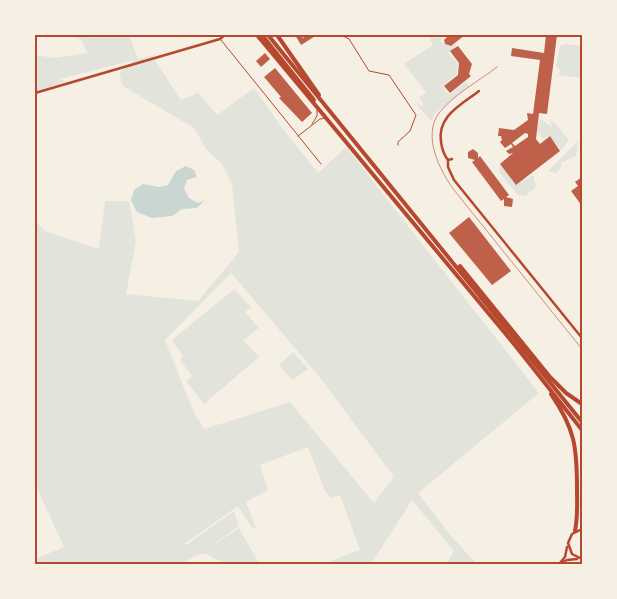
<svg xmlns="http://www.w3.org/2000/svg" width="617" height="599" font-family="'DM Sans',sans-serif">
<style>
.green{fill:#e2e4dc;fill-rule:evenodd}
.water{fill:#c9d6d2}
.building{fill:#bf614a;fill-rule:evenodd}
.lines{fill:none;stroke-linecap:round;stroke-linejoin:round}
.service{stroke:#b5482f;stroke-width:1}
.minor{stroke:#b5482f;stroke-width:2.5}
.tertiary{stroke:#b5482f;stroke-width:2.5}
.primary{stroke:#b5482f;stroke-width:4}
.tram{stroke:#cf8b77;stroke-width:1}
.neatline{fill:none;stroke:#b5482f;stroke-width:2}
</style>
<rect width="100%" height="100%" fill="#f6efe4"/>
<!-- green -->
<g class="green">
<path d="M 72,35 L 129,35 L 138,59 L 154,55 L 156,62 L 181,100 L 198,93 L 217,115 L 254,88 L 280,125 L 318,173 L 346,147 L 539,393 L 418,493 L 451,536 L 477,564 L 446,564 L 454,551 L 412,500 L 371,564 L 335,564 L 330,561 L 360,550 L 340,495 L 331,498 L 325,491 L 308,447 L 260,465 L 268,490 L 246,502 L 256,528 L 253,529 L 238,506 L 184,544 L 186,545 L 234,511 L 239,526 L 205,550 L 239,528 L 259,564 C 250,564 236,566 227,563 C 200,555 211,546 182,564 L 35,564 L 35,559 L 64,547 L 35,484 L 35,221 L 45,231 L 99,249 L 105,201 L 129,201 L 136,241 L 126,294 L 198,301 L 239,252 L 232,184 L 221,163 L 206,149 L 194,128 L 123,86 L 119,73 L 134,60 L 60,79 L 66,82 L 35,91 L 35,55 L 55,58 L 87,53 L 82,41 ZM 231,273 L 318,375 L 394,477 L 374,503 L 290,402 L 204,429 L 194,413 L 165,340 Z"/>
<path d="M 428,35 L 442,35 L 441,42 L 450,47 L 455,44 L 456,46 L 448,53 L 458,64 L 457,74 L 442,86 L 449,95 L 466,82 L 469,87 L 435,113 L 431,121 L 416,104 L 418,103 L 421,106 L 424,104 L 419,98 L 426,92 L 404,64 L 433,45 Z"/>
<path d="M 565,44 L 582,46 L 582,78 L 559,75 L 560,70 L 556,67 L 560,46 Z"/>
<path d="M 543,120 L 552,128 L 550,121 L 554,122 L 569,140 L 561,150 L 549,135 L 543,139 L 537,131 L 539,121 Z"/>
<path d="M 578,141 L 576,156 L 560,163 L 562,165 L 557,173 L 549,172 L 548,171 Z"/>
<path d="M 500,165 L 516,185 L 533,175 L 536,187 L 525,196 L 518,195 L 499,172 Z"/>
<path d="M 234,289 L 251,307 L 245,312 L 259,328 L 243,340 L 259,357 L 204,404 L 186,381 L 192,376 L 180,360 L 183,356 L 172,340 Z"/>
<path d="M 293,352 L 308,369 L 292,380 L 279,365 Z"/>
</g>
<!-- water -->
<path class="water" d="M 186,166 L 194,170 L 197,177 L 187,180 L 184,188 L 189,198 L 198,203 L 205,200 L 197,208 L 182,209 L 172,216 L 152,218 L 137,212 L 131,201 L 134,190 L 143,184 L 159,187 L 168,185 L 176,171 Z"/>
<!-- building -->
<g class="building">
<path d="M 295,35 L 301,35 L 303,38 L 307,35 L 317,35 L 301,45 Z"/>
<path d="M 449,35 L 465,35 L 451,46 L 445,44 L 444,40 Z"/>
<path d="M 546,35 L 557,35 L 547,114 L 539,113 L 536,139 L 540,144 L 550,136 L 560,151 L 516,185 L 500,164 L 513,153 L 509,154 L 506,151 L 513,147 L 511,144 L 505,148 L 500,142 L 502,140 L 501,136 L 498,136 L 499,128 L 514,130 L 528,120 L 527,113 L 533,114 L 540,60 L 511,56 L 512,48 L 544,53 ZM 525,133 L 528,134 L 528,137 L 515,146 L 512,143 Z"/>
<path d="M 458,46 L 472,64 L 469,74 L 471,76 L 450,93 L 444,86 L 458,75 L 459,63 L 450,51 Z"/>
<path d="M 265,53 L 270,59 L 261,67 L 256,61 Z"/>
<path d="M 275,68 L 312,113 L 302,122 L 279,98 L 281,97 L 264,77 Z"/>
<path d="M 473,149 L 478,153 L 478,158 L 480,156 L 509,195 L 506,197 L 513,199 L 512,207 L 504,206 L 504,199 L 501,201 L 472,162 L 475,160 L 468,158 L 468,152 Z"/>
<path d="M 582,177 L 582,206 L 571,191 L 578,186 L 575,182 Z"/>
<path d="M 469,217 L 511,271 L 492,285 L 449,233 Z"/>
</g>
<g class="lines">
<!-- service -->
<g class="service">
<path d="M 341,35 L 349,39 L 369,71 L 389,75 L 416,115 L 410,131 L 398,142 L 398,145"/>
<path d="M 221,40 L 321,164"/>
<path d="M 312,124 L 317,116 L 317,110"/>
<path d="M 298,136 L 320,119 L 326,118"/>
</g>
<!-- minor -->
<g class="minor">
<path d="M 452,159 L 448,160 L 448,167 L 454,180 L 582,338"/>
<path d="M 448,160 C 444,155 442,149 441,142 C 437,116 461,105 479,91"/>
</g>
<!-- tertiary -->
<g class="tertiary">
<path d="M 35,93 L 220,39 L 225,35"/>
<path d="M 582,529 L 572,534 L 568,543 L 572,554 L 582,559"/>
<path d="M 561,563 L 567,560 L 577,559"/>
<path d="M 559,564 L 565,557 L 567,547"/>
</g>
<!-- primary -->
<g class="primary">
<path d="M 257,35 L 514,344 L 582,430"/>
<path d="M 262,35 L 314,100"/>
<path d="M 268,35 L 582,422"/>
<path d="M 277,35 L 319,95"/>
<path d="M 460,266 L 550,377 L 566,393 L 582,404"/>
<path d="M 551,394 C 575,429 577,447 577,489 C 577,503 578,517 575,531"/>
</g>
<!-- tram -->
<path class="tram" d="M 497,67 C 479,81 453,95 439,113 C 422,136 440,171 454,190 L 582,349"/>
</g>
<!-- border -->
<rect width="617" height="599" fill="none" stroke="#f6efe4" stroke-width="72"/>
<rect x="36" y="36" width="545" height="527" class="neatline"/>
</svg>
